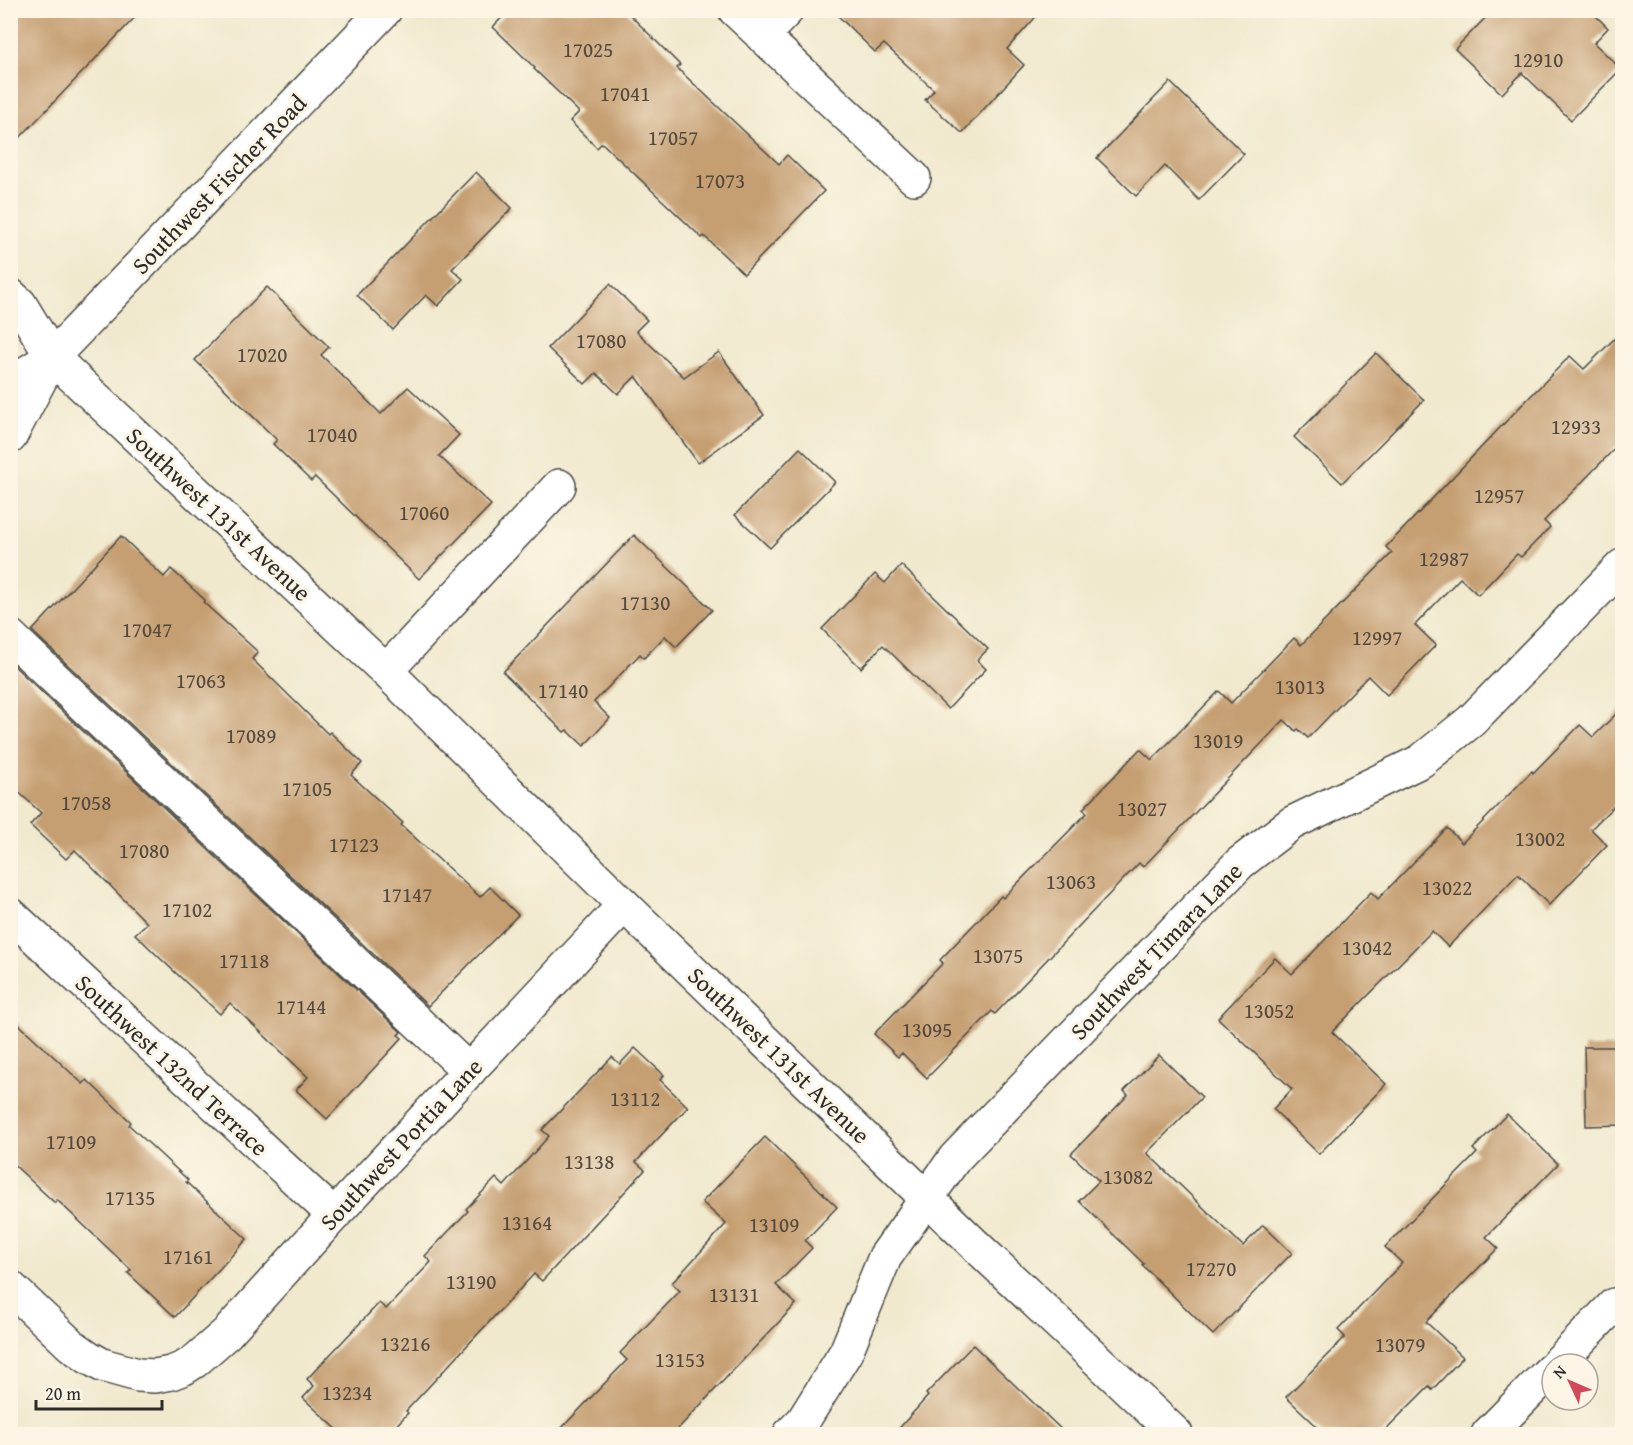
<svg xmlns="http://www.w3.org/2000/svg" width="1633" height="1445" font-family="'Gentium Book Plus',serif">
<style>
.building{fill:#c59e71}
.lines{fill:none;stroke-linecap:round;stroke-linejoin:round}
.minor-casing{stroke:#494843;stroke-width:36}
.minor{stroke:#fff;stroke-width:33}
.labels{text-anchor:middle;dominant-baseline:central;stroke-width:6;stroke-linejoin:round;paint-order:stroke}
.number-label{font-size:21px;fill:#52483c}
.street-label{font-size:24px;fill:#2b2b2b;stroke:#fcf5e5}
</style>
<rect width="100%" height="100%" fill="#fcf5e5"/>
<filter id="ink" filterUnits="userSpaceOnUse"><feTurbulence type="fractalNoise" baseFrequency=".0167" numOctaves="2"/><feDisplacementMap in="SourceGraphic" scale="12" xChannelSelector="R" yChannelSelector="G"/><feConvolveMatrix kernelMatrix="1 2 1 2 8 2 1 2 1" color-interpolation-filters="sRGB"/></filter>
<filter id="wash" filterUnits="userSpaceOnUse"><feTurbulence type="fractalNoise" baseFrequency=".008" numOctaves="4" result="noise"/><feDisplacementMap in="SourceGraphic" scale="24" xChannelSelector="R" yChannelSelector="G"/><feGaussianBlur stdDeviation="1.35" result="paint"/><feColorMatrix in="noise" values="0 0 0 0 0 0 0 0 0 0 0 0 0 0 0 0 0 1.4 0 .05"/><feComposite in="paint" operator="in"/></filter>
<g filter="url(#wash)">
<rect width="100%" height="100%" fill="#f0e9ce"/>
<g id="blocks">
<!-- building -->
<g class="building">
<path d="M 10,10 L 142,10 L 10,148 Z"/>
<path d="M 509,10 L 625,10 L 680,65 L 677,68 L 779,164 L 787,155 L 824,191 L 744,274 L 704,236 L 702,238 L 602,143 L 597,148 L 570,121 L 579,112 L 534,69 L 535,68 L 493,27 Z"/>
<path d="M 832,10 L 1042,10 L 1007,49 L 1024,65 L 962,133 L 925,100 L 934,90 L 884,44 L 875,52 Z"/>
<path d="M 1493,10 L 1590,10 L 1608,28 L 1594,43 L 1621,69 L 1571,120 L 1522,73 L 1502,94 L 1455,49 Z"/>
<path d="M 1170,82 L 1244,154 L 1199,200 L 1165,166 L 1136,196 L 1097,158 Z"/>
<path d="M 476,172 L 512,208 L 452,269 L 463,279 L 438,306 L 426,295 L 393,330 L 357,295 Z"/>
<path d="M 610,284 L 647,320 L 636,331 L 684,377 L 719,352 L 764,415 L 698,463 L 636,376 L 618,394 L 596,373 L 585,384 L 548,348 Z"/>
<path d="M 267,287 L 329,347 L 321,355 L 381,414 L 408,387 L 459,435 L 439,456 L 491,505 L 419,579 L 315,477 L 311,481 L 273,444 L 277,440 L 195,360 Z"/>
<path d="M 1623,330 L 1623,440 L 1544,521 L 1550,527 L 1521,557 L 1517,554 L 1478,595 L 1460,578 L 1415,625 L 1436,645 L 1387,695 L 1368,676 L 1308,738 L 1298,729 L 1296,731 L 1284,720 L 1143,867 L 1139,863 L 995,1014 L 992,1011 L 927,1078 L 902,1053 L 898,1057 L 874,1034 L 943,963 L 940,960 L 1001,896 L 1003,898 L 1087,813 L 1083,809 L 1140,749 L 1152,760 L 1219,691 L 1231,703 L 1294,638 L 1301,645 L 1392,553 L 1386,547 L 1515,412 L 1570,356 L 1584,369 Z"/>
<path d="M 1376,353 L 1424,400 L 1342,483 L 1294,437 Z"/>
<path d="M 800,448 L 835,482 L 770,548 L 735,515 Z"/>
<path d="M 634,535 L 712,610 L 676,647 L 665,636 L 644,658 L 640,654 L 594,702 L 610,718 L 584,746 L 567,730 L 564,732 L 503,672 Z"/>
<path d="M 121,536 L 164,577 L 171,569 L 205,600 L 203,602 L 258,652 L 252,659 L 328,734 L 330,732 L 362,763 L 351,775 L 403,823 L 401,825 L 480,897 L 490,887 L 518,915 L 428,1006 L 32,631 Z"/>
<path d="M 901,565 L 988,649 L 977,660 L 986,669 L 948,709 L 883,645 L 861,668 L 822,629 L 875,574 L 885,583 Z"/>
<path d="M 10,662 L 401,1032 L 398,1035 L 402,1038 L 327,1119 L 296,1090 L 308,1077 L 230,1003 L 220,1014 L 163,961 L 135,934 L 147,923 L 75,850 L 66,859 L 30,825 L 41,813 L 10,784 Z"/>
<path d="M 1623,707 L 1623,797 L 1591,829 L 1607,845 L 1549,905 L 1518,874 L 1448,947 L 1432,931 L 1332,1032 L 1386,1084 L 1319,1154 L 1273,1109 L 1292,1089 L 1218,1018 L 1275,958 L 1292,974 L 1371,892 L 1378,899 L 1447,828 L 1462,843 L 1532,771 L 1533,773 L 1580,725 L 1593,737 Z"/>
<path d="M 10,1016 L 83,1084 L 87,1080 L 131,1122 L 129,1125 L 188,1180 L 186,1182 L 247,1239 L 175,1317 L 128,1273 L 131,1270 L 57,1200 L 55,1203 L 10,1161 Z"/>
<path d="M 1584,1047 L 1623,1047 L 1623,1125 L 1586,1126 Z"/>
<path d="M 635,1048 L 664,1075 L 660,1080 L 688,1107 L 636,1162 L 645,1170 L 542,1281 L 534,1274 L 406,1411 L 408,1413 L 388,1434 L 342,1434 L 303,1398 L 314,1386 L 307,1379 L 379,1303 L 386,1309 L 431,1262 L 425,1256 L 468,1211 L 466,1209 L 496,1178 L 504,1186 L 549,1136 L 542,1130 L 612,1057 L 620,1064 Z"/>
<path d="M 1159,1055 L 1202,1097 L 1147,1153 L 1243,1246 L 1263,1225 L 1292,1253 L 1213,1335 L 1142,1265 L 1144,1264 L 1079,1201 L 1099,1181 L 1071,1154 L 1128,1095 L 1124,1091 Z"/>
<path d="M 1507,1114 L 1558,1164 L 1486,1237 L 1498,1248 L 1426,1322 L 1463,1357 L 1432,1390 L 1429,1386 L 1381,1434 L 1325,1434 L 1286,1397 L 1345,1337 L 1338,1330 L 1402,1263 L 1385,1247 L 1477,1153 L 1473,1149 Z"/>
<path d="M 765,1137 L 837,1207 L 805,1241 L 812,1248 L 776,1285 L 796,1304 L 673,1434 L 556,1434 L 627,1360 L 620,1353 L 680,1291 L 672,1283 L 726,1224 L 702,1202 Z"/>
<path d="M 973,1345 L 1066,1434 L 894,1434 L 928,1396 L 926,1394 Z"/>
</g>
</g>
</g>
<g filter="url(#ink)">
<use href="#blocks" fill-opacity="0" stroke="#494843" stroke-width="1.5"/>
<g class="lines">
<!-- minor casing -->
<g class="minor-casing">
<g id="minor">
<path d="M 735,10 L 914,178"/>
<path d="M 762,36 L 787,10"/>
<path d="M 10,295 L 20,304 L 52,357 L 386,671 L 624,905 L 973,1243 L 1176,1434"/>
<path d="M 10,383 L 52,357 L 385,10"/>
<path d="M 10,437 L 52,357"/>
<path d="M 10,636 L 469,1071"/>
<path d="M 386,671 L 559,486"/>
<path d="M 10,914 L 334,1215"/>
<path d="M 10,1287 L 71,1345 L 88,1357 L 102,1365 L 138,1375 L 155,1376 L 171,1373 L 184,1368 L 195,1361 L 227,1333 L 334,1215 L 624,905"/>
<path d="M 1557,1364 L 1614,1305"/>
<path d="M 790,1434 L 803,1421 L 846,1352 L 885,1257 L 955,1158 L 1240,863 L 1292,823 L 1421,761 L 1471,721 L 1622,566"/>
<path d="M 1488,1434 L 1552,1369"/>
</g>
</g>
<!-- minor -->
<use href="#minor" class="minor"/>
</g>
</g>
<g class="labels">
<!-- number labels -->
<g class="number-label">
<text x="588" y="49">17025</text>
<text x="1538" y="59">12910</text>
<text x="625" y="93">17041</text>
<text x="673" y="137">17057</text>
<text x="720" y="180">17073</text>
<text x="601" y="340">17080</text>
<text x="262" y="354">17020</text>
<text x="1576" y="426">12933</text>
<text x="332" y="434">17040</text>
<text x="1499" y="495">12957</text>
<text x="424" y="512">17060</text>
<text x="1444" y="558">12987</text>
<text x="645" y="602">17130</text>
<text x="147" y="629">17047</text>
<text x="1377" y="637">12997</text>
<text x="201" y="680">17063</text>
<text x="1300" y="686">13013</text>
<text x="563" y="690">17140</text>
<text x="251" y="735">17089</text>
<text x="1218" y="740">13019</text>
<text x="307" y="788">17105</text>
<text x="86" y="802">17058</text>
<text x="1142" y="808">13027</text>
<text x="1540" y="838">13002</text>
<text x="354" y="844">17123</text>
<text x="144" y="850">17080</text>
<text x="1071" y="881">13063</text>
<text x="1447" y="887">13022</text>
<text x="407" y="894">17147</text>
<text x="187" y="909">17102</text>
<text x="1367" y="947">13042</text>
<text x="998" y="955">13075</text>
<text x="244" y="960">17118</text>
<text x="301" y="1006">17144</text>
<text x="1269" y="1010">13052</text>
<text x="927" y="1029">13095</text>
<text x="635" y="1098">13112</text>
<text x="71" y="1141">17109</text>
<text x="589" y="1161">13138</text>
<text x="1128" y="1176">13082</text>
<text x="130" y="1197">17135</text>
<text x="527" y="1222">13164</text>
<text x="774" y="1224">13109</text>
<text x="188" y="1256">17161</text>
<text x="1211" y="1268">17270</text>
<text x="471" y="1281">13190</text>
<text x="734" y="1294">13131</text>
<text x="405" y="1343">13216</text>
<text x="1400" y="1344">13079</text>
<text x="680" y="1359">13153</text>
<text x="347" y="1392">13234</text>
</g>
<!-- street labels -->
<g class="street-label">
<text transform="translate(219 184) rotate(-46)">Southwest Fischer Road</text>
<text transform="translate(219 514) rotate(43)">Southwest 131st Avenue</text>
<text transform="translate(1156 951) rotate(-46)">Southwest Timara Lane</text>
<text transform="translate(779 1055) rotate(44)">Southwest 131st Avenue</text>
<text transform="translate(172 1065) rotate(43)">Southwest 132nd Terrace</text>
<text transform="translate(401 1144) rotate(-47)">Southwest Portia Lane</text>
</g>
</g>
<!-- margin -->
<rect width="1633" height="1445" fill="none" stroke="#fcf5e5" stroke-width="36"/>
<!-- north arrow -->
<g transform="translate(1570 1382) rotate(314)"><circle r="28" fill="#fcf5e5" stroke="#a8a49b" stroke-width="1.5"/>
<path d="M0-4.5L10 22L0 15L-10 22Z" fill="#d1495b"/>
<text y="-9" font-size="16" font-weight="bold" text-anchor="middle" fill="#2b2b2b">N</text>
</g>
<!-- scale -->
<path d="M36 1400v9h126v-9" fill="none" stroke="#2b2b2b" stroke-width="3"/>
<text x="45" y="1400" font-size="18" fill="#2b2b2b" stroke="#fcf5e5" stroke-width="4.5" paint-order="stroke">20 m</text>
</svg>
